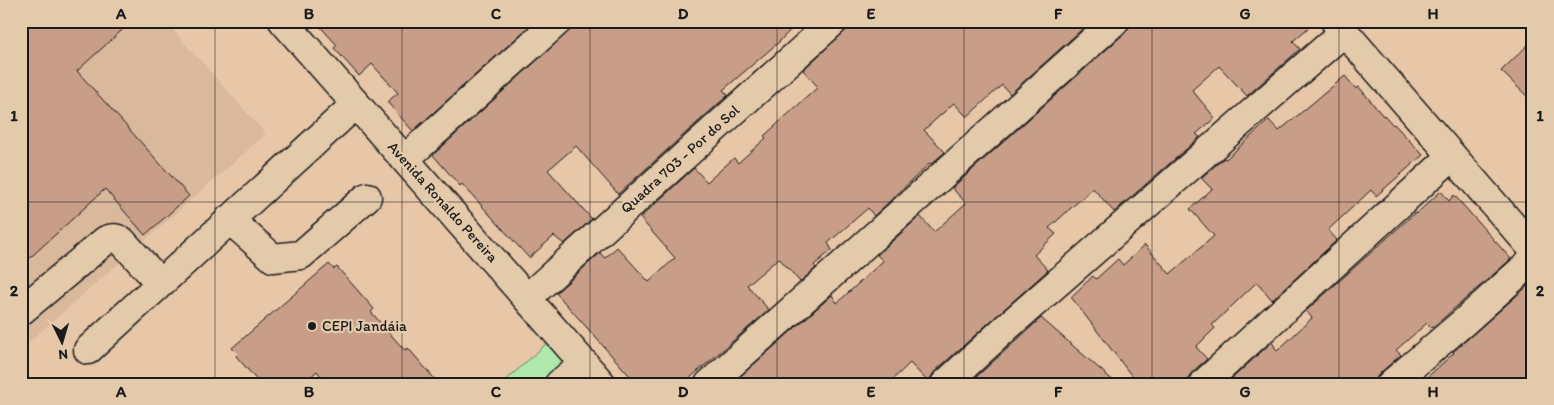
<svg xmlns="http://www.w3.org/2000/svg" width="1554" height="405" font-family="Itim,sans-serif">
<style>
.built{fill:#dab89c}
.green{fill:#aee8ad;stroke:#658264}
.building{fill:#c89e89;stroke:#1c1c1c}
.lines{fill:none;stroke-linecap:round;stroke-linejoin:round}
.minor-casing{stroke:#1c1c1c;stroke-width:31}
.minor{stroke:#e3caab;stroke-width:28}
.grid{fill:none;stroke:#1c1c1c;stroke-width:1;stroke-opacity:0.55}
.poi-dot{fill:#1c1c1c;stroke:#e3caab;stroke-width:2}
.labels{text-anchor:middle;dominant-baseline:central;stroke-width:4.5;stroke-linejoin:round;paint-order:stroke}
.street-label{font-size:15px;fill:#1c1c1c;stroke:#e3caab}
.poi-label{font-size:15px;fill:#1c1c1c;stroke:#e3caab;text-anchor:start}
.neatline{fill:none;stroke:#1c1c1c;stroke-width:2}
.grid-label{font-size:16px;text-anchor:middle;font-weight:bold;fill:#1c1c1c}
</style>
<rect width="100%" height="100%" fill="#e8c7a9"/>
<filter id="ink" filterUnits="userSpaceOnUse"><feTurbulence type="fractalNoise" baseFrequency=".02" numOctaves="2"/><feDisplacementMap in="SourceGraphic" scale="10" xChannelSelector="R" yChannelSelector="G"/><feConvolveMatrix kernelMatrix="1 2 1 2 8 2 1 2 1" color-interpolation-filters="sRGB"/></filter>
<g filter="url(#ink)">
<!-- built -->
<path class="built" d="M 21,21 L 165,21 L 266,134 L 21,349 Z"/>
<!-- green -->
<path class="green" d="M 558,333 L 601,384 L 502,384 Z"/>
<!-- building -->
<g class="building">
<path d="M 21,21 L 132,21 L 77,71 L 189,196 L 145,235 L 105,189 L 21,266 Z"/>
<path d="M 315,21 L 532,21 L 533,23 L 413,131 L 387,102 L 398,93 L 372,64 L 359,76 L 334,48 L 337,45 Z"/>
<path d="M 580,21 L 799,21 L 779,42 L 723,90 L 728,95 L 618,194 L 576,146 L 548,170 L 592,219 L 564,244 L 554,236 L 529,258 L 462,184 L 460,186 L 433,155 Z"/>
<path d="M 856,21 L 1091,21 L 1010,94 L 1002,85 L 967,117 L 954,103 L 924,130 L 945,152 L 931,164 L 930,163 L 874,216 L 868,208 L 828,243 L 832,250 L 814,265 L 816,268 L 800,282 L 779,258 L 747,285 L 769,310 L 683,384 L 637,384 L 556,293 L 600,253 L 605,258 L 617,247 L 649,282 L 675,258 L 640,218 L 694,168 L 707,182 L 734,158 L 738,163 L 766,138 L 764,136 L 818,87 L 803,70 Z"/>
<path d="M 1130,21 L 1316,21 L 1293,41 L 1300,49 L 1247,96 L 1219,66 L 1192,90 L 1215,118 L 1196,134 L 1200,137 L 1114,212 L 1093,188 L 1049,228 L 1056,234 L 1034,255 L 1048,270 L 934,372 L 930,379 L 930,384 L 910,363 L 888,384 L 736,384 L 734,382 L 832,295 L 837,303 L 883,261 L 877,255 L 920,216 L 934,232 L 966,203 L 952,188 L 1125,33 L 1130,26 Z"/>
<path d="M 1533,40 L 1533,102 L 1501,71 Z"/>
<path d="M 1345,76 L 1356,89 L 1359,87 L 1383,116 L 1384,115 L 1393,125 L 1394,124 L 1423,155 L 1376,196 L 1371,190 L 1328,230 L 1337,240 L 1272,300 L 1257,282 L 1212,325 L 1215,328 L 1196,347 L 1207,359 L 1192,372 L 1184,384 L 1138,384 L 1071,297 L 1093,276 L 1096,279 L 1118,259 L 1123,265 L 1145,245 L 1170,274 L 1214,236 L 1190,209 L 1212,189 L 1201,178 L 1224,158 L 1226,159 L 1269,120 L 1279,131 Z"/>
<path d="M 1441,191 L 1449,201 L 1454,195 L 1511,259 L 1432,328 L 1427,323 L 1396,350 L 1401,355 L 1381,372 L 1376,378 L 1376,384 L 1226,384 L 1272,342 L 1277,351 L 1312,318 L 1306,311 L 1415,213 L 1416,214 Z"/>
<path d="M 329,264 L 334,269 L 337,267 L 374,309 L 371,312 L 400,345 L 405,350 L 408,348 L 439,384 L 327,384 L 317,371 L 303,384 L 260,384 L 236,356 L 238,354 L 232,348 Z"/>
<path d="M 1531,283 L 1533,286 L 1533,384 L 1415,384 L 1422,378 L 1424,380 L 1454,353 L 1453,352 Z"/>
<path d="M 1041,318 L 1117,384 L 979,384 L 974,379 Z"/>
</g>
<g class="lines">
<!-- minor casing -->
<g class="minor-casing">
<g id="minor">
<path d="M 283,21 L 602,384"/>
<path d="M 1335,21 L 1533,249"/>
<path d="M 405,159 L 558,21"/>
<path d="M 229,219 L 273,258 L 301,255 L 367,197"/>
<path d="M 527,298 L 834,21"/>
<path d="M 21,311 L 106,240 C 113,237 116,238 122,241 L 160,283"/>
<path d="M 88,350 L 356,104"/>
<path d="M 559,384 L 584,363"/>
<path d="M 709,384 L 1115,21"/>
<path d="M 945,384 L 1008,326 L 1344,32"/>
<path d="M 1203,384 L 1452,156"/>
<path d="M 1391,384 L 1465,321 L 1533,260"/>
</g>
</g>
<!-- minor -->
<use href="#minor" class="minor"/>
</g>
</g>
<!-- grid -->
<path class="grid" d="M 215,21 L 215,384M 402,21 L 402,384M 590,21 L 590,384M 777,21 L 777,384M 964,21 L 964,384M 1152,21 L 1152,384M 1339,21 L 1339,384M 21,202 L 1533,202"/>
<!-- markers -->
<circle class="poi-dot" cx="312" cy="326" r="5"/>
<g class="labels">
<!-- street labels -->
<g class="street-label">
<text transform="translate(680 159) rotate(-42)">Quadra 703 - Por do Sol</text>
<text transform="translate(443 202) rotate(48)">Avenida Ronaldo Pereira</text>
</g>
<!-- poi labels -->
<g class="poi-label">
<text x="322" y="326">CEPI Jandáia</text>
</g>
</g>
<!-- margin -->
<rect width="1554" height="405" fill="none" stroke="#e3caab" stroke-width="55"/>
<!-- north arrow -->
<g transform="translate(62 342) rotate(175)" stroke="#e3caab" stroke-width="4" paint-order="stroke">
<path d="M0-4L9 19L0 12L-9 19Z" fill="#1c1c1c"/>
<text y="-8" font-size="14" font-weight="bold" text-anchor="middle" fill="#1c1c1c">N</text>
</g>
<rect x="28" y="28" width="1498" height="350" class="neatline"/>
<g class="grid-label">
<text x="121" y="19">A</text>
<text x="309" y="19">B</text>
<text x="496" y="19">C</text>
<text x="683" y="19">D</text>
<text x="871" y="19">E</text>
<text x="1058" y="19">F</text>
<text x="1245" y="19">G</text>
<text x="1433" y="19">H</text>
<text x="14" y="121">1</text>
<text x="1540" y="121">1</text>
<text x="14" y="296">2</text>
<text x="1540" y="296">2</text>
<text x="121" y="397">A</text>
<text x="309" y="397">B</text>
<text x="496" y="397">C</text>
<text x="683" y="397">D</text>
<text x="871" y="397">E</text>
<text x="1058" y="397">F</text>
<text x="1245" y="397">G</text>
<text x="1433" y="397">H</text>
</g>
</svg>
